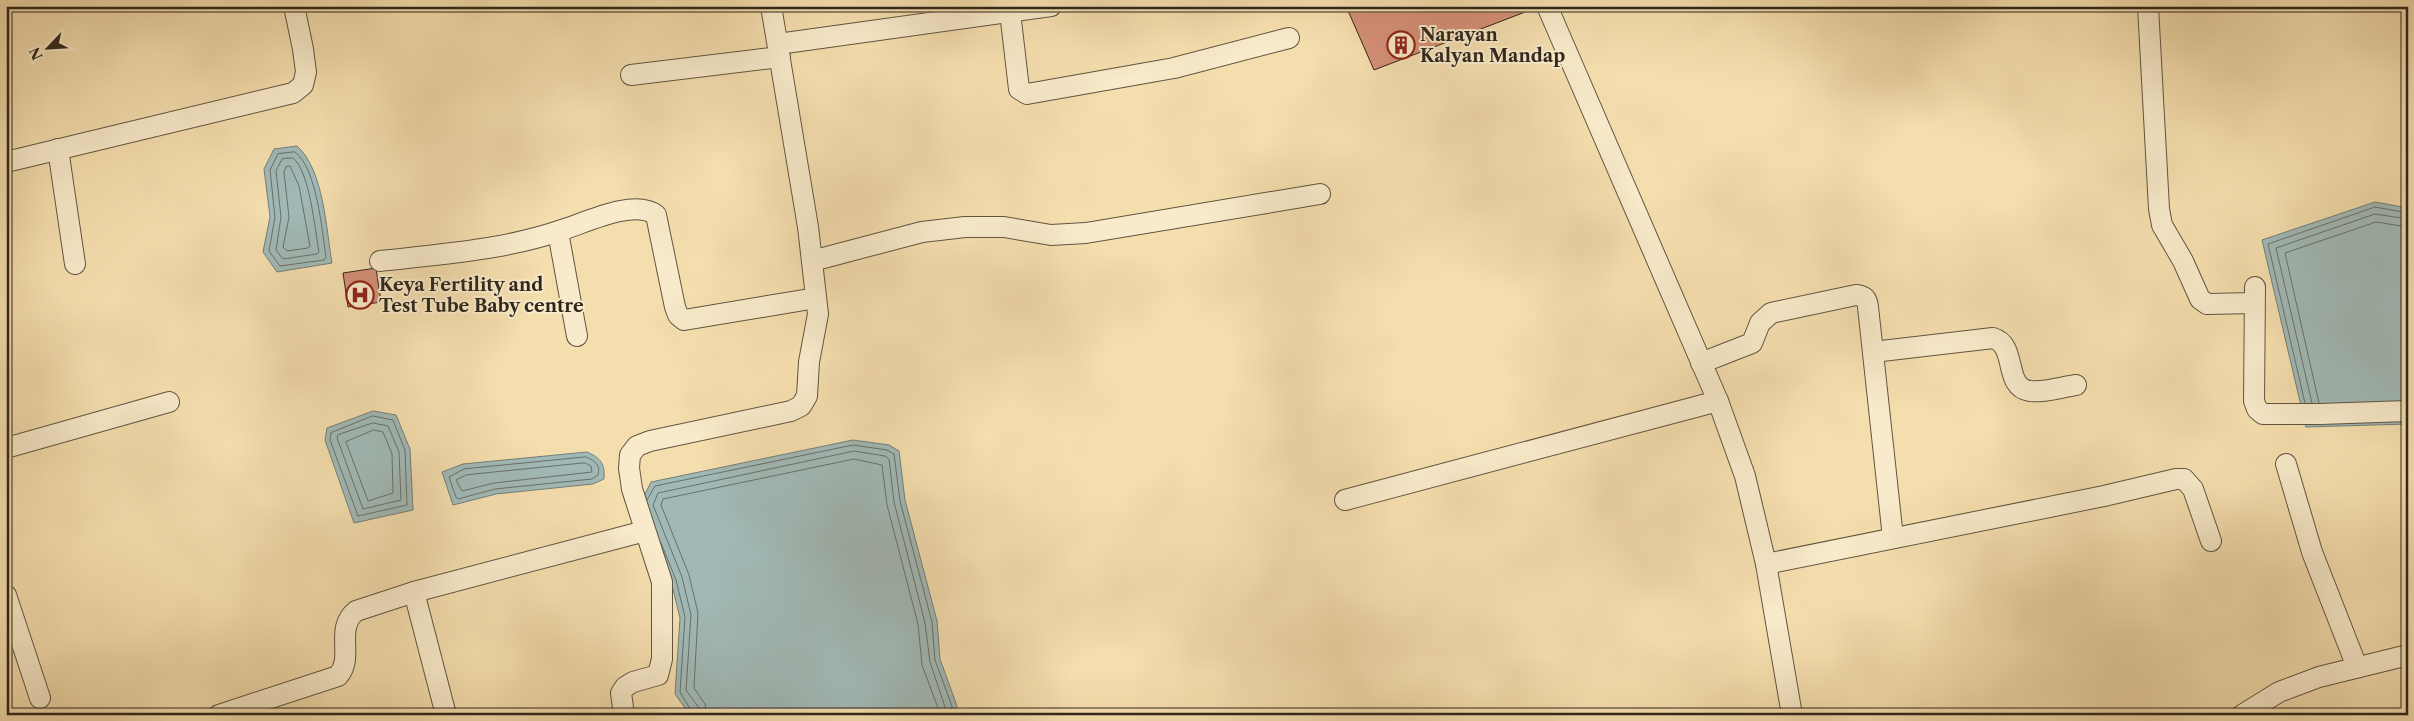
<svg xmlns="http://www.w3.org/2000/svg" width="2414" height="721" font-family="'Libre Caslon Text',serif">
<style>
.water{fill:#a1b9b6;stroke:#737f79}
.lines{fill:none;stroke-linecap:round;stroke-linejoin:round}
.shore{stroke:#68706a;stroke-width:1}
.building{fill:#d59078;stroke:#2f271d}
.minor-casing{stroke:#605541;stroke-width:22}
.minor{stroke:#f8eaca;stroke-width:20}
.labels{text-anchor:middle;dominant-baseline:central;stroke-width:4;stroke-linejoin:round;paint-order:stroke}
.poi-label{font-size:18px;font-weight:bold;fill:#2f271d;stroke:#f8eaca;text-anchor:start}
</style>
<rect width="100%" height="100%" fill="#f5deae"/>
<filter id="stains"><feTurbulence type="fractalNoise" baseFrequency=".004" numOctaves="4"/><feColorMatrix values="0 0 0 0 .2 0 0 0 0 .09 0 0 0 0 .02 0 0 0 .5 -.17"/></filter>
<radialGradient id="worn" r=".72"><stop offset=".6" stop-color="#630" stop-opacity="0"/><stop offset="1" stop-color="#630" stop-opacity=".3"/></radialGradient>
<!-- water -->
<g class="water">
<path d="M 297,146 C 324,170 326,229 332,263 L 277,272 L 263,252 L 270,217 L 264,169 L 274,149 Z"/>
<path d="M 2375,202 L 2408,208 L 2408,424 L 2306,427 L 2262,240 Z"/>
<path d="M 373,411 L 396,415 L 410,449 L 413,510 L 354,523 L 325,440 L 327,428 Z"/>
<path d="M 853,440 L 889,445 L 899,451 L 905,500 L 937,621 L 940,659 L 957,706 L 956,715 L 842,715 L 833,712 L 789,715 L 690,715 L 675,694 L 680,618 L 671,581 L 640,504 L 651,482 Z"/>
<path d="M 587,452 C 601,458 605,464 604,479 L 593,484 L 496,494 L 453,505 L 442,472 L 463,464 Z"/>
</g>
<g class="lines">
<!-- shore -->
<g class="shore">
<path d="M 295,152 C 317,168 322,231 326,257 L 324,260 L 280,266 L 269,251 L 275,217 L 270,170 L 278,154 Z"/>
<path d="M 293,158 C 310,171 315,231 319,252 L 317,254 L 283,259 L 276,250 L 281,217 L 276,171 L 282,159 Z"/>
<path d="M 290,166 L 299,186 L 310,246 L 308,248 L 287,251 L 283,247 L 289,217 L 284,172 L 286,167 Z"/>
<path d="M 2305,403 L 2268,244 L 2375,207 L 2408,213"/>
<path d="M 2312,403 L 2276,248 L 2375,214 L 2408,219"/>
<path d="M 2319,403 L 2285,253 L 2376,222 L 2408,227"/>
<path d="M 373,416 L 393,420 L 405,450 L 407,505 L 358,516 L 330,440 L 331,433 Z"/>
<path d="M 373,423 L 388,426 L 399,452 L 401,500 L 363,509 L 337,438 L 338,435 Z"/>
<path d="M 374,430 L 383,432 L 392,454 L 393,493 L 368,501 L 346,442 Z"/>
<path d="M 586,457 C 595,461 601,465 598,475 L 592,479 L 495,489 L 458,499 L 456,497 L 449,477 L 464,469 Z"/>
<path d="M 585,463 L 591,466 L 592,472 L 494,483 L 462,491 L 456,480 L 466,475 Z"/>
<path d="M 647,500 L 655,486 L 853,445 L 887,450 L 894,454 L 900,501 L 932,622 L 935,660 L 952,706 L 951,715"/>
<path d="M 661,543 L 676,580 L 685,617 L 680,692 L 694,715"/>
<path d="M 700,715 L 699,708 L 686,690 L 691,615 L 682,577 L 653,505 L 658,493 L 854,451 L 885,456 L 889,459 L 894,502 L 925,623 L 930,662 L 945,707 L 945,715"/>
<path d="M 707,715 L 705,704 L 694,688 L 698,613 L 689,575 L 661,505 L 663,499 L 854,459 L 882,465 L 887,505 L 918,624 L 922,665 L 938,708 L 938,715"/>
</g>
</g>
<!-- building -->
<g class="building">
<path d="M 1346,6 L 1533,6 L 1533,9 L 1374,70 Z"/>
<path d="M 376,268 L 381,302 L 348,307 L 343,273 Z"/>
</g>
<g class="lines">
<!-- minor casing -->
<g class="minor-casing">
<g id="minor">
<path d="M 1547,6 L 1718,401 L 1745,476 L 1766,564 L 1792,715"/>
<path d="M 2148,6 L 2159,209 L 2162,225 L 2183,261 L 2200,299 L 2207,304 L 2254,303"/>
<path d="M 1010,12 L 1019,89 L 1027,94 L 1174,68 L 1289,38"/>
<path d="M 778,44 L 1051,6"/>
<path d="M 631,75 L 780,57"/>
<path d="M 58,149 L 75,264"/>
<path d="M 6,162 L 293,93 L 303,85 L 306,72 L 303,49 L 294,6"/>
<path d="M 558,232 L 577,336"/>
<path d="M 380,261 C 443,254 505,250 565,229 C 589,221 635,199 656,215 L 675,307 L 678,315 L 684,320 L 816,298"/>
<path d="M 812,261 L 922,232 L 965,227 L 1004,227 L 1051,235 L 1086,233 L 1320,194"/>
<path d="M 2255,287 L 2254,401 L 2257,409 L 2263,414 L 2320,414 L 2408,411"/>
<path d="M 1873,352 L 1993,338 C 2018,345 2003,388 2030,391 C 2043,393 2062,387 2076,385"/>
<path d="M 1701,363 L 1752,343 L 1760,323 L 1771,313 L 1856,295 C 1865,296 1867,299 1868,307 L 1893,538"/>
<path d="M 6,448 L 169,402"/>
<path d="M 2286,464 L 2312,552 L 2357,667"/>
<path d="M 1345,500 L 1718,401"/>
<path d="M 1766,564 L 2104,496 L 2176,479 L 2184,479 L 2193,489 L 2211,541"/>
<path d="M 414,592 L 446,715"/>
<path d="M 6,595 L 40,698"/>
<path d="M 219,715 L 338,676 C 355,657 334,629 356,611 L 414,592 L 645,531"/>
<path d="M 624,715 L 621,693 L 625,687 L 633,682 L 658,675 L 662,659 L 662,582 L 632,489 L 629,468 L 630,455 L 637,446 L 650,441 L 791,411 L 801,406 L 807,396 L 809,362 L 818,314 L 808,227 L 771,6"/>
<path d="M 2242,715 L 2279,692 L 2319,677 L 2408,655"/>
</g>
</g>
<!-- minor -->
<use href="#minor" class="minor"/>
</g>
<!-- icons -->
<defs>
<g id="building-ring" transform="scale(1.4375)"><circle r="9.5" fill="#f8eaca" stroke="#8f2418" stroke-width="1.5"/><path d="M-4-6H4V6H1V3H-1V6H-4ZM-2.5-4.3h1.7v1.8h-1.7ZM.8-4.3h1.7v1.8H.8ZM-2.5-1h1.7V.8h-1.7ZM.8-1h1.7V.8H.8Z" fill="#8f2418"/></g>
<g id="hospital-ring" transform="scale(1.4375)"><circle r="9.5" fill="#f8eaca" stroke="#8f2418" stroke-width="1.5"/><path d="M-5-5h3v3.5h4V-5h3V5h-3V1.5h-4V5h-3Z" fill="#8f2418"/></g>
</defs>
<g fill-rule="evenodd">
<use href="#building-ring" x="1401" y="45"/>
<use href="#hospital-ring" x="360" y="295"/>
</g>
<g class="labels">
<!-- poi labels -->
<g class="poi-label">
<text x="1420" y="35">Narayan<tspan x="1420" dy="21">Kalyan Mandap</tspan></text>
<text x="379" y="285">Keya Fertility and<tspan x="379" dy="21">Test Tube Baby centre</tspan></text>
</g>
</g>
<!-- margin -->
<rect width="2414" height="721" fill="none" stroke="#f5deae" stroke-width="25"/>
<rect x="8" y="8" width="2399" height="706" fill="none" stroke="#2f271d" stroke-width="2.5"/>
<rect x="12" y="12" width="2389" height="696" fill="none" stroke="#2f271d"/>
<!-- north arrow -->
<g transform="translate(48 48) rotate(245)" stroke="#f8eaca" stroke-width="4" paint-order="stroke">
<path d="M0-4L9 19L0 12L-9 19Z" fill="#2f271d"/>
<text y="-8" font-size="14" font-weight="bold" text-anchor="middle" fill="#2f271d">N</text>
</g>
<rect width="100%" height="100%" filter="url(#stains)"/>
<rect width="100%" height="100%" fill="url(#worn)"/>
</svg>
